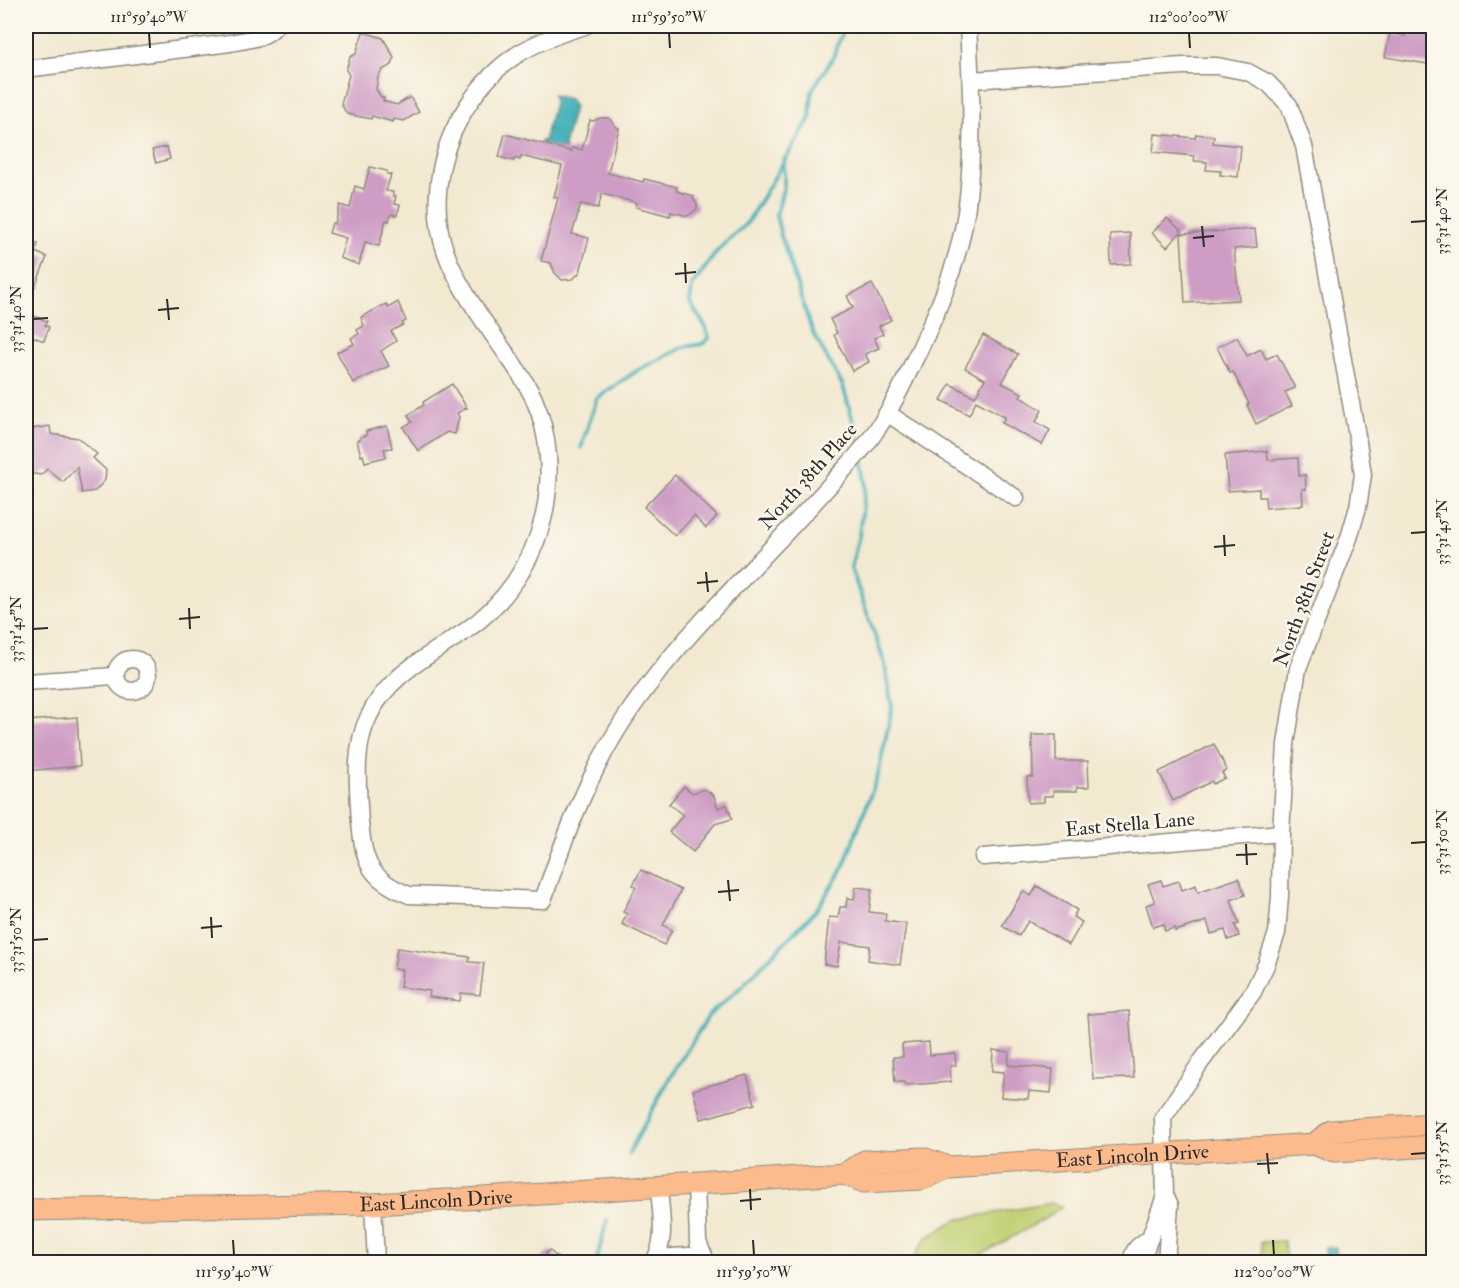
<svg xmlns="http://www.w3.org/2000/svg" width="1459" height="1288" font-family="'IM FELL Double Pica',serif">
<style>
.green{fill:#c1cf71;stroke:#767d4e;stroke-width:1.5}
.water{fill:#3eafb7;stroke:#346d71;stroke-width:1.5}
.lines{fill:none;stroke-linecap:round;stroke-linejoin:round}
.stream{stroke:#3eafb7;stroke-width:4}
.building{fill:#ce9cc5}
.minor-casing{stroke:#8f8a7e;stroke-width:19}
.major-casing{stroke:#8f8a7e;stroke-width:23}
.minor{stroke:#fff;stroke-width:16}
.major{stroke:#fbbb8d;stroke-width:21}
.ticks{fill:none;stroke:#2b2b2b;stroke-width:2}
.labels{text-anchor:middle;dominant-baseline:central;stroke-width:5;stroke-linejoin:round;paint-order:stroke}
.street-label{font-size:20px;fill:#2b2b2b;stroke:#fbf7ec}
.neatline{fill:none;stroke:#2b2b2b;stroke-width:2}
.ticks-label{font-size:15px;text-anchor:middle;fill:#2b2b2b}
</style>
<rect width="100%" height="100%" fill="#fbf7ec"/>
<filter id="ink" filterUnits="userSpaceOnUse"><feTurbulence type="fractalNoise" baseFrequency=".0167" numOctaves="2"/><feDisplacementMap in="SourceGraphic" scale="12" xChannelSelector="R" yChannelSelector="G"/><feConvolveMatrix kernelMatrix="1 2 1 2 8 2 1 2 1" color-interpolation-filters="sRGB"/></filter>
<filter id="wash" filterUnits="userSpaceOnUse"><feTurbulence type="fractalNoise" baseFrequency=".008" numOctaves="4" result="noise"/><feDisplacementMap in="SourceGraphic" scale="24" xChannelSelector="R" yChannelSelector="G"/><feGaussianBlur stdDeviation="1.35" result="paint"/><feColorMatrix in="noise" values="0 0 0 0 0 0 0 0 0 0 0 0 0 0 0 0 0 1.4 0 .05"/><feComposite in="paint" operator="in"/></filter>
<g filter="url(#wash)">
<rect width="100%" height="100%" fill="#f3e9d1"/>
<!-- green -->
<g class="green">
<path d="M 1051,1203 L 1062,1206 L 1046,1218 L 968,1262 L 911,1262 L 926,1238 L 955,1220 Z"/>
<path d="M 1284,1241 L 1286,1262 L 1263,1262 L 1261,1242 Z"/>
</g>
<!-- water -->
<g class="water">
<path d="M 553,95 L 569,99 L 574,107 L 564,146 L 565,150 L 541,144 L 541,141 L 544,141 L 555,99 L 553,99 Z"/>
<path d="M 1336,1247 L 1337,1262 L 1326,1262 L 1325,1248 Z"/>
</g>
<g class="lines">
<!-- stream -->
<g class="stream">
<path d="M 784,159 L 784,186 L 776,215 L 781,236 L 812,331 L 843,386 L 860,445"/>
<path d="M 581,448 L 597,398 L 638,370 L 684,347 L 702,344 L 709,338 L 705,326 L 690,303 L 692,286 L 717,251 L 747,223 L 810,118 L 812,90 L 833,58 L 844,26"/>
<path d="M 629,1153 L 669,1079 L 709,1015 L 742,986 L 817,909 L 843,868 L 878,775 L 892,708 L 885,664 L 851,568 L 859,535 L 866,482 L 862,458"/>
<path d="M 596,1262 L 607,1220"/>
</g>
</g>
<g id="blocks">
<!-- building -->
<g class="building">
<path d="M 1406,26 L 1434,26 L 1434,65 L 1385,57 L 1390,33 L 1405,36 Z"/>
<path d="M 363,32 L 383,38 L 394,57 L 392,65 L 382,70 L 378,77 L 376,89 L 381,97 L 384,98 L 383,101 L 397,105 L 410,97 L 419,112 L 404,121 L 394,119 L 393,122 L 372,116 L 371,119 L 347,114 L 341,104 L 349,75 L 346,70 L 350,57 L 356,54 Z"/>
<path d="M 600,118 L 609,118 L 616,127 L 619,128 L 608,173 L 643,182 L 644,179 L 677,187 L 676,191 L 694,196 L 693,199 L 697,204 L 697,209 L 688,216 L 671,212 L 670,216 L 636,207 L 637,203 L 602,194 L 598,208 L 581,204 L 572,234 L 589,238 L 580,272 L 573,279 L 562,280 L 555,273 L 551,263 L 541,261 L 558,198 L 554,197 L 562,166 L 521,156 L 520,160 L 515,158 L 514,161 L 499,157 L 505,134 L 566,150 L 572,151 L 572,148 L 582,150 L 590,120 L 593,121 Z"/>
<path d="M 1155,134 L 1195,138 L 1196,134 L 1214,136 L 1213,143 L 1241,146 L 1238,177 L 1220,175 L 1221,171 L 1206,170 L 1207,162 L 1194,161 L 1195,156 L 1153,152 Z"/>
<path d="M 167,147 L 170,159 L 156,163 L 152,150 Z"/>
<path d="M 370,167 L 387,171 L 387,174 L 391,175 L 386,191 L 393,192 L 393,196 L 396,196 L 394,204 L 400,205 L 397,215 L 391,214 L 389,221 L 386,220 L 379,246 L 365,242 L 359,265 L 340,258 L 346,238 L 329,233 L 332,223 L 335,224 L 340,205 L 350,208 L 355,186 L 364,189 Z"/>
<path d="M 1167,218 L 1182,231 L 1167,247 L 1152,233 Z"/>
<path d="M 1255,229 L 1257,247 L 1234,249 L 1239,300 L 1185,303 L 1181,234 Z"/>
<path d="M 1130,233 L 1131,264 L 1111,265 L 1110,234 Z"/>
<path d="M 26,239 L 38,244 L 35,252 L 47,257 L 35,287 L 26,283 Z"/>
<path d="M 872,284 L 891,320 L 879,326 L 883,334 L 874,338 L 879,348 L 865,354 L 869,362 L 852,371 L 834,335 L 837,333 L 830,319 L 853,308 L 847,296 Z"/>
<path d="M 398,302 L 406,321 L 402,323 L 403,325 L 391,331 L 396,341 L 381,351 L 389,366 L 353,383 L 337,352 L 354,344 L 351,338 L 359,334 L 357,330 L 364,326 L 361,317 L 386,304 L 388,308 Z"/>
<path d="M 26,313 L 47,321 L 45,325 L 49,327 L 44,341 L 26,334 Z"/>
<path d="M 983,335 L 1018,354 L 1002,383 L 1022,393 L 1020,397 L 1042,410 L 1036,422 L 1050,430 L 1042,445 L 1002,423 L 1005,417 L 976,401 L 969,415 L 941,400 L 950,384 L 975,397 L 985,379 L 965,368 Z"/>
<path d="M 1237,337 L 1247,356 L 1261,349 L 1266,359 L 1277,354 L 1295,388 L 1285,392 L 1292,406 L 1256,424 L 1247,405 L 1249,404 L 1233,372 L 1230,373 L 1217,347 Z"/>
<path d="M 452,384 L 467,408 L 457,413 L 459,417 L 455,434 L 447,432 L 418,451 L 403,427 L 412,422 L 408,415 L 424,405 L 423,402 Z"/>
<path d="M 50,426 L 51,434 L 78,438 L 97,454 L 93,458 L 106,470 L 105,480 L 95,491 L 82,493 L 77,467 L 63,482 L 47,469 L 41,475 L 26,473 L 26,430 Z"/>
<path d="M 387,426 L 392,448 L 384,449 L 386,457 L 365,462 L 363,455 L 361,456 L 357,440 L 360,440 L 360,437 L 367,435 L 366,431 Z"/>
<path d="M 1267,451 L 1268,460 L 1298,458 L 1299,476 L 1305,475 L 1306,489 L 1302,489 L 1303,505 L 1266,508 L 1265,497 L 1259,497 L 1259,489 L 1228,491 L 1225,455 Z"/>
<path d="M 675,475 L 717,516 L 706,528 L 694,516 L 675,536 L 644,507 Z"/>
<path d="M 77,717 L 80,766 L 26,771 L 26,721 Z"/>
<path d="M 1032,735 L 1056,735 L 1056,761 L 1088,761 L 1089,787 L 1077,787 L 1077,791 L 1053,791 L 1053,796 L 1044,796 L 1044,802 L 1028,803 L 1027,777 L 1033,777 Z"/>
<path d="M 1214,744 L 1227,770 L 1222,773 L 1225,778 L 1213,784 L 1212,781 L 1173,801 L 1159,772 Z"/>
<path d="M 684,786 L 692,793 L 705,789 L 714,796 L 718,808 L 727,805 L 732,819 L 715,824 L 693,852 L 669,832 L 683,815 L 669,804 Z"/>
<path d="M 641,870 L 681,890 L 663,925 L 672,930 L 664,945 L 622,924 L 627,914 L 623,912 L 636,887 L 633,885 Z"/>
<path d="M 1239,878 L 1245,895 L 1231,900 L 1239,924 L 1235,925 L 1239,936 L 1228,940 L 1225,930 L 1211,934 L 1207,921 L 1175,931 L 1174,928 L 1165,931 L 1163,924 L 1153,927 L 1146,905 L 1155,902 L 1148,884 L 1161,880 L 1163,886 L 1179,881 L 1182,890 L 1196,885 L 1198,892 Z"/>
<path d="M 1037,886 L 1077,910 L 1073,917 L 1082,922 L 1069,945 L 1028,921 L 1019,936 L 1002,926 L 1023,891 L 1031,896 Z"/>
<path d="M 856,887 L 872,889 L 869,912 L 886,914 L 885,921 L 906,924 L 900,965 L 868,960 L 870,946 L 841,942 L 837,966 L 824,964 L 829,917 L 838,918 L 840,907 L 846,907 L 847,898 L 854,899 Z"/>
<path d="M 397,948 L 447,955 L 447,954 L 470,957 L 469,962 L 484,963 L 480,995 L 461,993 L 460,1001 L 429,997 L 430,991 L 400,987 L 402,970 L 394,969 Z"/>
<path d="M 1129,1011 L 1134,1078 L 1093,1079 L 1088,1014 Z"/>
<path d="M 929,1042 L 930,1055 L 955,1053 L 956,1065 L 950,1066 L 951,1082 L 905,1085 L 904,1082 L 895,1082 L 893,1057 L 903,1057 L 902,1044 Z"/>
<path d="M 993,1050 L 1009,1052 L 1008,1065 L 1053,1069 L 1051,1093 L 1029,1091 L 1028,1099 L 1001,1097 L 1004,1072 L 992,1071 Z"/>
<path d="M 747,1075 L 755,1104 L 701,1119 L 693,1090 Z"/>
<path d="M 549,1250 L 564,1263 L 538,1263 Z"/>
</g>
</g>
</g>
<g filter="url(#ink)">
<use href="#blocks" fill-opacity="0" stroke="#8f8a7e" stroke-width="1.5"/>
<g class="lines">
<!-- minor casing -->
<g class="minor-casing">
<g id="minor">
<path d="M 585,26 C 527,43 491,63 460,118 C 438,157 430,210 446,253 C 456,281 474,307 491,332 C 506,354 523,375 534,399 C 550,435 552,477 544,515 C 533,563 505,604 464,632 C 429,656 388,675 369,716 C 353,747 358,788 360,822 C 364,863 369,879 409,895 L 543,900 C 565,836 590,769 629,712 C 655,674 687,637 719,603 C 756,564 794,525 830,485 C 844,469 861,453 873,435 C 889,413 901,389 912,365 C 938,312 962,257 968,197 C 974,141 971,82 968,26"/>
<path d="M 26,69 L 230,43 C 244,40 266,39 275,26"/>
<path d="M 971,80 L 1183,66 L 1217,66 L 1248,72 L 1268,83 L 1289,105 L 1304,146 L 1357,436 L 1363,475 L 1358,507 L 1349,538 L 1298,668 L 1286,744 L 1281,833 L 1280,896 L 1277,933 L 1266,965 L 1253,992 L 1201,1062 L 1163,1118 L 1165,1195 L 1170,1205 L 1166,1262"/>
<path d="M 887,413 L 1016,498"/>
<circle cx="132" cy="675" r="16"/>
<path d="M 26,682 L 115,676"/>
<path d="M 983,857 L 1281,833"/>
<path d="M 696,1184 L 698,1242 L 706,1262"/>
<path d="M 373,1204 L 376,1262"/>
<path d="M 657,1258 L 704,1255"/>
<path d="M 653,1262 C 668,1242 660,1210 659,1187"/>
<path d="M 1132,1262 C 1132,1249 1139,1245 1150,1238"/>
<path d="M 1144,1262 L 1145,1251 L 1165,1196"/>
</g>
</g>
<!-- major casing -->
<g class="major-casing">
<g id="major">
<path d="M 1314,1144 L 1331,1131 L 1434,1124"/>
<path d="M 845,1174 L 865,1161 L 923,1158 L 948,1167"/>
<path id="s1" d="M 26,1210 L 373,1204 L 483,1198 L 845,1174 L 864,1182 L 922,1179 L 948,1167 L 1314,1144 L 1334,1152 L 1434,1146"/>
</g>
</g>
<!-- minor -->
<use href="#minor" class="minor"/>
<!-- major -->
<use href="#major" class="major"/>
</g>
</g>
<!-- ticks -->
<path class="ticks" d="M 149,33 L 150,48M 669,33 L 670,48M 1189,33 L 1190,48M 1411,222 L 1426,221M 1202,226 L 1204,247M 1193,238 L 1214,236M 685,263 L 686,283M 675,274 L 696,272M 167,299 L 169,320M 158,310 L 179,308M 33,319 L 48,318M 1411,533 L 1426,532M 1224,535 L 1225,556M 1214,547 L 1235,545M 706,572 L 708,592M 697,583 L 718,581M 189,608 L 190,629M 179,619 L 200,617M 33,629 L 48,628M 1411,843 L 1426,842M 1246,844 L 1247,865M 1236,855 L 1257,854M 728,880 L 730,901M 718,892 L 739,890M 211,917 L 212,938M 201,928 L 222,926M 33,940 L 48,939M 1267,1153 L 1269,1174M 1411,1154 L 1426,1153M 1257,1164 L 1278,1163M 750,1189 L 751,1210M 740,1201 L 761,1199M 233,1240 L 234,1255M 753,1240 L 754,1255M 1273,1240 L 1274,1255"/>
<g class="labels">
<!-- street labels -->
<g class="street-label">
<text transform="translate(808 476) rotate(-48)">North 38th Place</text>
<text transform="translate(1304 599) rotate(-70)">North 38th Street</text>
<text transform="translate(1130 824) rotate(-5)">East Stella Lane</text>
<text stroke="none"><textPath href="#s1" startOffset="1112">East Lincoln Drive</textPath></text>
<text stroke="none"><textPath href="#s1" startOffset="410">East Lincoln Drive</textPath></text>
</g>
</g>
<!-- margin -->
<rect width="1459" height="1288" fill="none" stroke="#fbf7ec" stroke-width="66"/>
<rect x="33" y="33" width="1393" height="1222" class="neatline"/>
<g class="ticks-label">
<text x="149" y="22">111°59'40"W</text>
<text x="669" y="22">111°59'50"W</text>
<text x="1189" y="22">112°00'00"W</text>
<text transform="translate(1442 221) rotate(-90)" y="5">33°31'40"N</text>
<text transform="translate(16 319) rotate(-90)" y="5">33°31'40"N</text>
<text transform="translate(1442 532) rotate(-90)" y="5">33°31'45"N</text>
<text transform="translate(16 629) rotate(-90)" y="5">33°31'45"N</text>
<text transform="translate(1442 842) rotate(-90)" y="5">33°31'50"N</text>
<text transform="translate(16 940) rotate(-90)" y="5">33°31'50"N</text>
<text transform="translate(1442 1153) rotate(-90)" y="5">33°31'55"N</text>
<text x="234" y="1277">111°59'40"W</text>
<text x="754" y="1277">111°59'50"W</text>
<text x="1274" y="1277">112°00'00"W</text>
</g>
</svg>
